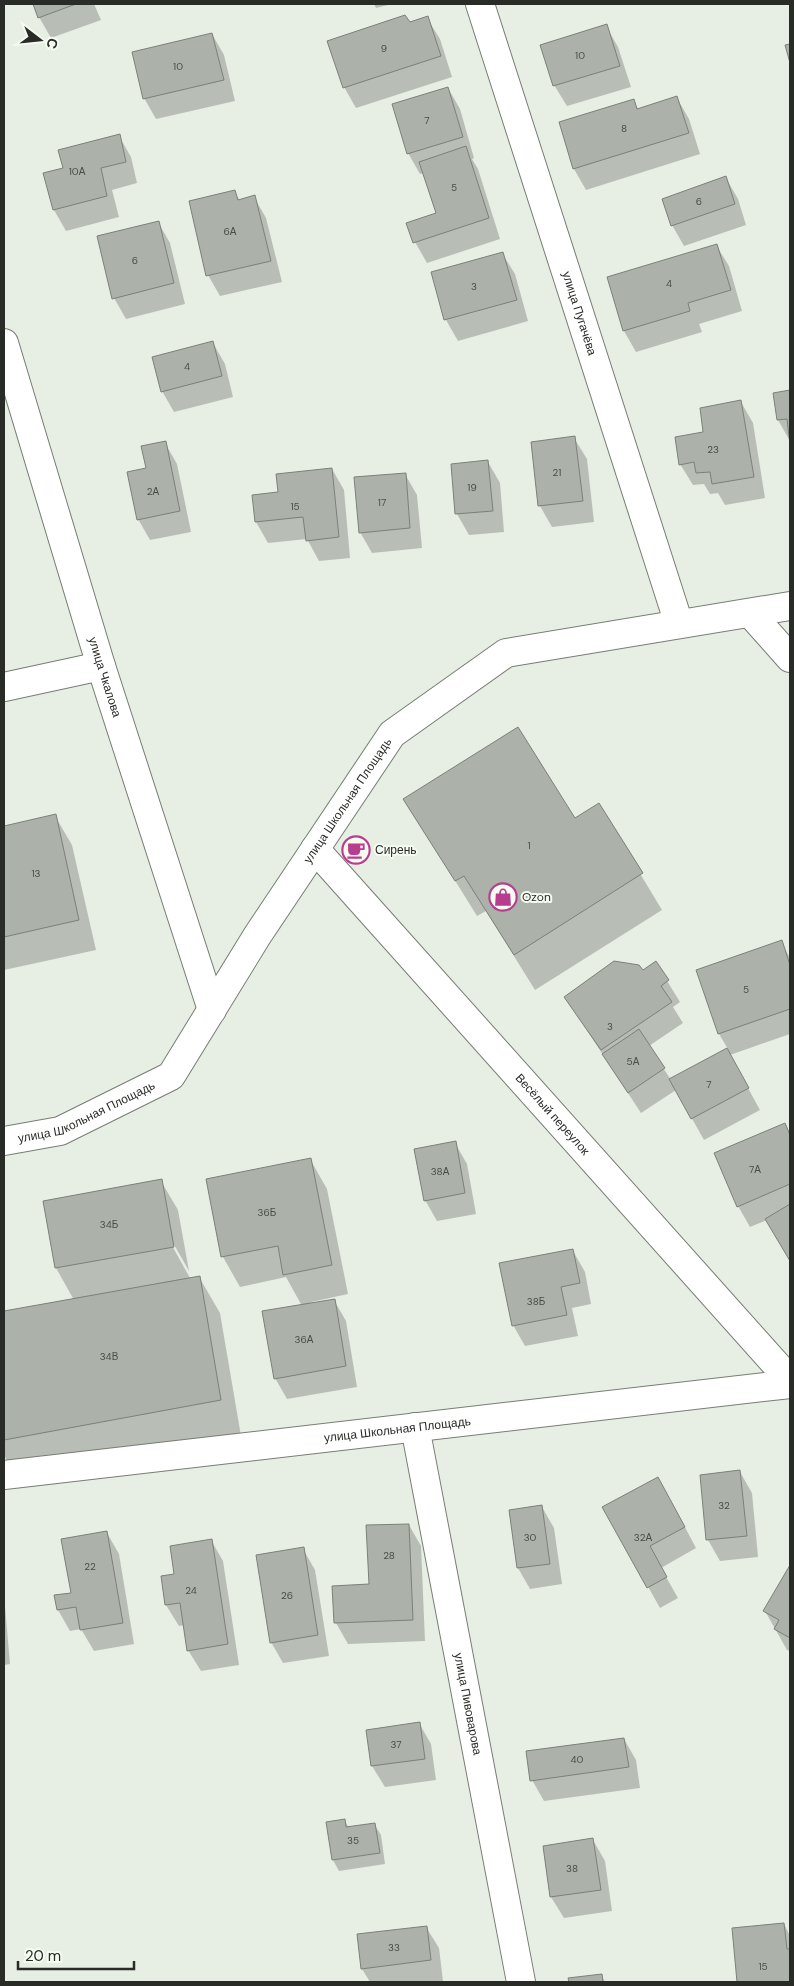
<svg xmlns="http://www.w3.org/2000/svg" width="794" height="1986" font-family="'DM Sans',sans-serif">
<style>
.shadow{fill:#0003}
.building{fill:#acb2a9;stroke:#7b8179}
.lines{fill:none;stroke-linecap:round;stroke-linejoin:round}
.minor-casing{stroke:#777d74;stroke-width:30}
.secondary-casing{stroke:#777d74;stroke-width:30}
.minor{stroke:#fff;stroke-width:28}
.secondary{stroke:#fff;stroke-width:28}
.labels{text-anchor:middle;dominant-baseline:central;stroke-width:4;stroke-linejoin:round;paint-order:stroke}
.number-label{font-size:10px;fill:#4a4d48}
.street-label{font-size:12px;fill:#292b27;stroke:#f5fbf1}
.poi-label{font-size:12px;fill:#292b27;stroke:#f5fbf1;text-anchor:start}
</style>
<rect width="100%" height="100%" fill="#e7eee4"/>
<!-- shadow -->
<g class="shadow">
<path d="M 34,4 L 94,4 L 101,20 L 51,38 L 39,17 Z"/>
<path d="M 374,4 L 392,4 L 376,8 Z"/>
<path d="M 427,18 L 440,39 L 452,77 L 356,108 L 344,87 L 410,23 Z"/>
<path d="M 606,26 L 618,47 L 631,87 L 567,106 L 554,85 Z"/>
<path d="M 212,34 L 224,55 L 235,101 L 156,119 L 144,98 Z"/>
<path d="M 448,88 L 460,109 L 474,158 L 472,159 L 478,169 L 500,239 L 427,263 L 415,242 L 438,213 L 424,173 L 420,174 L 408,153 Z"/>
<path d="M 677,98 L 689,119 L 700,154 L 586,190 L 574,169 L 560,123 L 634,101 L 638,109 Z"/>
<path d="M 119,136 L 131,157 L 137,183 L 112,190 L 119,217 L 66,231 L 54,210 L 65,169 Z"/>
<path d="M 726,178 L 738,199 L 746,225 L 684,246 L 672,225 Z"/>
<path d="M 234,191 L 240,201 L 254,197 L 266,218 L 282,282 L 220,296 L 208,275 Z"/>
<path d="M 158,222 L 170,243 L 185,304 L 126,319 L 114,298 Z"/>
<path d="M 716,245 L 729,266 L 742,311 L 699,324 L 702,332 L 636,352 L 624,331 Z"/>
<path d="M 502,253 L 515,274 L 528,321 L 458,341 L 446,320 L 432,273 Z"/>
<path d="M 213,343 L 225,364 L 233,397 L 174,412 L 162,391 Z"/>
<path d="M 790,391 L 790,441 L 778,420 L 774,394 Z"/>
<path d="M 741,402 L 753,423 L 765,498 L 725,505 L 718,493 L 710,494 L 704,484 L 693,485 L 680,464 L 705,433 Z"/>
<path d="M 574,438 L 587,459 L 594,522 L 552,527 L 540,506 Z"/>
<path d="M 165,443 L 177,464 L 191,532 L 150,540 L 138,519 L 148,469 Z"/>
<path d="M 488,462 L 500,483 L 504,532 L 469,535 L 457,514 Z"/>
<path d="M 332,469 L 344,490 L 350,558 L 319,561 L 307,539 L 268,543 L 256,522 L 253,496 L 279,493 Z"/>
<path d="M 405,474 L 417,495 L 422,548 L 372,553 L 360,532 Z"/>
<path d="M 405,800 L 574,819 L 598,804 L 662,910 L 535,990 L 486,911 L 477,916 Z"/>
<path d="M 55,816 L 72,845 L 96,950 L 4,970 L 4,827 Z"/>
<path d="M 781,942 L 790,958 L 790,1034 L 730,1055 L 760,1110 L 704,1140 L 676,1090 L 641,1113 L 565,997 L 643,972 L 656,963 L 680,1002 L 673,1007 L 683,1023 L 649,1046 L 671,1080 L 728,1049 L 719,1034 Z"/>
<path d="M 785,1124 L 790,1134 L 790,1259 L 767,1220 L 750,1227 L 738,1206 Z"/>
<path d="M 455,1143 L 467,1164 L 476,1214 L 437,1221 L 425,1200 Z"/>
<path d="M 310,1159 L 327,1189 L 348,1294 L 311,1302 L 311,1304 L 334,1300 L 346,1321 L 357,1387 L 287,1399 L 275,1378 L 302,1306 L 286,1277 L 240,1287 L 223,1257 L 207,1180 Z"/>
<path d="M 161,1181 L 178,1210 L 189,1271 L 172,1241 L 170,1242 L 190,1278 L 199,1277 L 220,1313 L 241,1436 L 16,1477 L 4,1455 L 4,1312 L 74,1300 L 56,1268 Z"/>
<path d="M 573,1251 L 585,1272 L 591,1304 L 572,1308 L 578,1336 L 525,1346 L 513,1325 Z"/>
<path d="M 740,1472 L 752,1493 L 758,1557 L 720,1561 L 708,1540 L 702,1476 Z"/>
<path d="M 670,1499 L 696,1548 L 661,1568 L 678,1598 L 660,1608 L 604,1508 Z"/>
<path d="M 542,1507 L 554,1528 L 562,1584 L 530,1589 L 518,1568 L 511,1511 Z"/>
<path d="M 409,1525 L 421,1546 L 425,1641 L 348,1644 L 336,1623 L 370,1586 Z"/>
<path d="M 107,1533 L 119,1554 L 134,1644 L 94,1651 L 81,1629 L 70,1631 L 58,1610 L 72,1594 Z"/>
<path d="M 211,1540 L 223,1561 L 239,1665 L 201,1671 L 188,1650 L 185,1625 L 179,1626 L 166,1605 L 162,1577 L 176,1575 Z"/>
<path d="M 303,1549 L 315,1570 L 329,1656 L 283,1663 L 271,1642 Z"/>
<path d="M 790,1568 L 790,1651 L 787,1650 L 765,1611 Z"/>
<path d="M 4,1595 L 10,1664 L 4,1665 Z"/>
<path d="M 419,1723 L 431,1744 L 436,1780 L 385,1787 L 372,1766 L 368,1731 Z"/>
<path d="M 624,1739 L 636,1760 L 640,1788 L 544,1801 L 532,1780 Z"/>
<path d="M 345,1821 L 349,1828 L 374,1824 L 381,1835 L 385,1864 L 339,1871 L 333,1860 Z"/>
<path d="M 593,1840 L 605,1861 L 612,1911 L 564,1918 L 551,1897 Z"/>
<path d="M 784,1924 L 790,1936 L 790,1982 L 738,1982 L 733,1929 Z"/>
<path d="M 426,1927 L 439,1948 L 443,1981 L 370,1982 L 362,1969 Z"/>
<path d="M 601,1975 L 605,1982 L 570,1982 L 569,1979 Z"/>
</g>
<!-- building -->
<g class="building">
<path d="M 33,4 L 76,4 L 38,18 Z"/>
<path d="M 405,15 L 410,22 L 428,16 L 441,56 L 343,88 L 327,41 Z"/>
<path d="M 607,24 L 620,66 L 553,86 L 540,45 Z"/>
<path d="M 212,33 L 224,80 L 143,99 L 132,52 Z"/>
<path d="M 790,44 L 790,63 L 785,45 Z"/>
<path d="M 448,87 L 463,137 L 407,154 L 392,104 Z"/>
<path d="M 677,96 L 689,133 L 573,169 L 559,122 L 634,99 L 637,109 Z"/>
<path d="M 120,134 L 126,162 L 101,168 L 107,196 L 53,210 L 43,173 L 63,168 L 58,150 Z"/>
<path d="M 466,146 L 489,218 L 413,243 L 406,223 L 436,213 L 419,162 Z"/>
<path d="M 726,176 L 735,204 L 671,226 L 662,199 Z"/>
<path d="M 235,190 L 238,200 L 255,195 L 271,261 L 206,276 L 189,201 Z"/>
<path d="M 159,221 L 174,283 L 112,299 L 97,236 Z"/>
<path d="M 717,244 L 731,290 L 688,303 L 690,311 L 623,331 L 607,277 Z"/>
<path d="M 503,252 L 517,300 L 444,320 L 431,272 Z"/>
<path d="M 213,341 L 222,376 L 161,392 L 152,357 Z"/>
<path d="M 790,390 L 790,445 L 787,419 L 777,420 L 773,393 Z"/>
<path d="M 741,400 L 754,477 L 712,484 L 710,472 L 696,473 L 694,462 L 679,465 L 675,437 L 703,432 L 700,408 Z"/>
<path d="M 575,436 L 583,501 L 538,506 L 531,442 Z"/>
<path d="M 166,441 L 180,511 L 137,520 L 127,472 L 146,468 L 141,446 Z"/>
<path d="M 488,460 L 493,511 L 455,514 L 451,464 Z"/>
<path d="M 332,468 L 339,537 L 306,541 L 303,517 L 255,522 L 252,495 L 278,492 L 276,474 Z"/>
<path d="M 406,473 L 410,528 L 359,533 L 354,477 Z"/>
<path d="M 518,727 L 575,818 L 599,803 L 643,873 L 514,955 L 464,876 L 455,881 L 403,799 Z"/>
<path d="M 56,814 L 79,920 L 4,937 L 4,826 Z"/>
<path d="M 782,940 L 790,965 L 790,1009 L 718,1034 L 696,970 Z"/>
<path d="M 614,961 L 639,965 L 643,970 L 656,961 L 669,980 L 661,986 L 672,1002 L 601,1050 L 564,997 Z"/>
<path d="M 639,1029 L 665,1068 L 628,1093 L 602,1054 Z"/>
<path d="M 727,1048 L 749,1088 L 691,1119 L 669,1079 Z"/>
<path d="M 785,1123 L 790,1135 L 790,1184 L 737,1207 L 714,1153 Z"/>
<path d="M 456,1141 L 465,1193 L 424,1201 L 414,1149 Z"/>
<path d="M 311,1158 L 332,1265 L 283,1275 L 278,1246 L 221,1257 L 206,1179 Z"/>
<path d="M 162,1179 L 174,1247 L 55,1268 L 43,1201 Z"/>
<path d="M 790,1204 L 790,1261 L 765,1219 Z"/>
<path d="M 573,1249 L 580,1283 L 561,1287 L 567,1315 L 512,1326 L 499,1263 Z"/>
<path d="M 200,1276 L 221,1400 L 4,1440 L 4,1311 Z"/>
<path d="M 335,1299 L 346,1366 L 274,1379 L 262,1311 Z"/>
<path d="M 740,1470 L 747,1536 L 706,1540 L 700,1475 Z"/>
<path d="M 658,1477 L 685,1527 L 650,1546 L 667,1577 L 647,1588 L 602,1507 Z"/>
<path d="M 542,1505 L 550,1564 L 517,1568 L 509,1510 Z"/>
<path d="M 409,1524 L 413,1620 L 334,1623 L 332,1586 L 369,1584 L 366,1525 Z"/>
<path d="M 107,1531 L 123,1623 L 80,1630 L 76,1607 L 57,1610 L 54,1595 L 71,1593 L 61,1539 Z"/>
<path d="M 212,1539 L 228,1644 L 187,1651 L 180,1603 L 165,1605 L 161,1576 L 174,1574 L 170,1546 Z"/>
<path d="M 304,1547 L 318,1635 L 270,1643 L 256,1555 Z"/>
<path d="M 790,1565 L 790,1638 L 774,1629 L 779,1620 L 763,1611 Z"/>
<path d="M 420,1722 L 425,1759 L 371,1766 L 366,1730 Z"/>
<path d="M 624,1738 L 629,1767 L 530,1781 L 526,1751 Z"/>
<path d="M 345,1819 L 346,1827 L 375,1823 L 380,1853 L 332,1860 L 326,1822 Z"/>
<path d="M 593,1838 L 601,1890 L 550,1897 L 543,1846 Z"/>
<path d="M 784,1923 L 787,1949 L 790,1949 L 790,1982 L 737,1982 L 732,1928 Z"/>
<path d="M 427,1926 L 431,1960 L 361,1969 L 357,1934 Z"/>
<path d="M 602,1974 L 603,1982 L 569,1982 L 568,1978 Z"/>
</g>
<g class="lines">
<!-- minor casing -->
<g class="minor-casing">
<g id="minor">
<path id="s1" d="M 480,4 L 679,624"/>
<path id="s2" d="M 4,343 L 101,666 L 212,1010"/>
<path d="M 750,613 L 790,658"/>
<path d="M 4,687 L 101,666"/>
<path id="s3" d="M 315,849 L 790,1380"/>
<path id="s4" d="M 415,1427 L 521,1982"/>
<path id="s5" d="M 4,1475 L 790,1384"/>
</g>
</g>
<!-- secondary casing -->
<g class="secondary-casing">
<g id="secondary">
<path id="s6" d="M 4,1141 L 60,1131 L 171,1076 L 257,936 L 392,734 L 506,653 L 790,606"/>
</g>
</g>
<!-- minor -->
<use href="#minor" class="minor"/>
<!-- secondary -->
<use href="#secondary" class="secondary"/>
</g>
<!-- icons -->
<defs>
<g id="cafe-ring" transform="scale(1.4375)"><circle r="9.5" fill="#f5fbf1" stroke="#b83d8e" stroke-width="1.5"/><path d="M-5.5-4.5H6V0H3Q3 3.5 0 3.5H-2.5Q-5.5 3.5-5.5 0ZM3-3.2v2h1.7v-2ZM-6 4.5H4V6H-6Z" fill="#b83d8e"/></g>
<g id="shop-ring" transform="scale(1.4375)"><circle r="9.5" fill="#f5fbf1" stroke="#b83d8e" stroke-width="1.5"/><path d="M-5-2.5h2.3a2.7 3.5 0 0 1 5.4 0H5L5.5 6h-11ZM-1.5-2.5h3a1.5 2.3 0 0 0-3 0Z" fill="#b83d8e"/></g>
</defs>
<g fill-rule="evenodd">
<use href="#cafe-ring" x="356" y="850"/>
<use href="#shop-ring" x="503" y="897"/>
</g>
<g class="labels">
<!-- number labels -->
<g class="number-label">
<text x="384" y="48">9</text>
<text x="580" y="55">10</text>
<text x="178" y="66">10</text>
<text x="427" y="120">7</text>
<text x="624" y="128">8</text>
<text x="77" y="171">10А</text>
<text x="454" y="187">5</text>
<text x="699" y="201">6</text>
<text x="230" y="231">6А</text>
<text x="135" y="260">6</text>
<text x="669" y="283">4</text>
<text x="474" y="286">3</text>
<text x="187" y="366">4</text>
<text x="713" y="449">23</text>
<text x="557" y="472">21</text>
<text x="472" y="487">19</text>
<text x="153" y="491">2А</text>
<text x="382" y="502">17</text>
<text x="295" y="506">15</text>
<text x="529" y="845">1</text>
<text x="36" y="873">13</text>
<text x="746" y="989">5</text>
<text x="610" y="1026">3</text>
<text x="633" y="1061">5А</text>
<text x="709" y="1084">7</text>
<text x="755" y="1169">7А</text>
<text x="440" y="1171">38А</text>
<text x="267" y="1212">36Б</text>
<text x="109" y="1224">34Б</text>
<text x="536" y="1301">38Б</text>
<text x="304" y="1339">36А</text>
<text x="109" y="1356">34В</text>
<text x="724" y="1505">32</text>
<text x="530" y="1537">30</text>
<text x="643" y="1537">32А</text>
<text x="389" y="1555">28</text>
<text x="90" y="1566">22</text>
<text x="191" y="1590">24</text>
<text x="287" y="1595">26</text>
<text x="396" y="1744">37</text>
<text x="577" y="1759">40</text>
<text x="353" y="1840">35</text>
<text x="572" y="1868">38</text>
<text x="394" y="1947">33</text>
<text x="763" y="1966">15</text>
</g>
<!-- street labels -->
<g class="street-label">
<text stroke="none"><textPath href="#s1" startOffset="325">улица Пугачёва</textPath></text>
<text stroke="none"><textPath href="#s2" startOffset="349">улица Чкалова</textPath></text>
<text stroke="none"><textPath href="#s6" startOffset="508">улица Школьная Площадь</textPath></text>
<text stroke="none"><textPath href="#s6" startOffset="88">улица Школьная Площадь</textPath></text>
<text stroke="none"><textPath href="#s3" startOffset="356">Весёлый переулок</textPath></text>
<text stroke="none"><textPath href="#s5" startOffset="396">улица Школьная Площадь</textPath></text>
<text stroke="none"><textPath href="#s4" startOffset="282">улица Пивоварова</textPath></text>
</g>
<!-- poi labels -->
<g class="poi-label">
<text x="375" y="850">Сирень</text>
<text x="522" y="897">Ozon</text>
</g>
</g>
<!-- border -->
<rect width="794" height="1986" fill="none" stroke="#292b27" stroke-width="10"/>
<!-- north arrow -->
<g transform="translate(40 40) rotate(106)" stroke="#f5fbf1" stroke-width="4" paint-order="stroke">
<path d="M0-4L9 19L0 12L-9 19Z" fill="#292b27"/>
<text y="-8" font-size="14" font-weight="bold" text-anchor="middle" fill="#292b27">С</text>
</g>
<!-- scale -->
<path d="M18 1961v8h116v-8" fill="none" stroke="#292b27" stroke-width="2.5"/>
<text x="25" y="1961" font-size="15" fill="#292b27" stroke="#f5fbf1" stroke-width="4" paint-order="stroke">20 m</text>
</svg>
